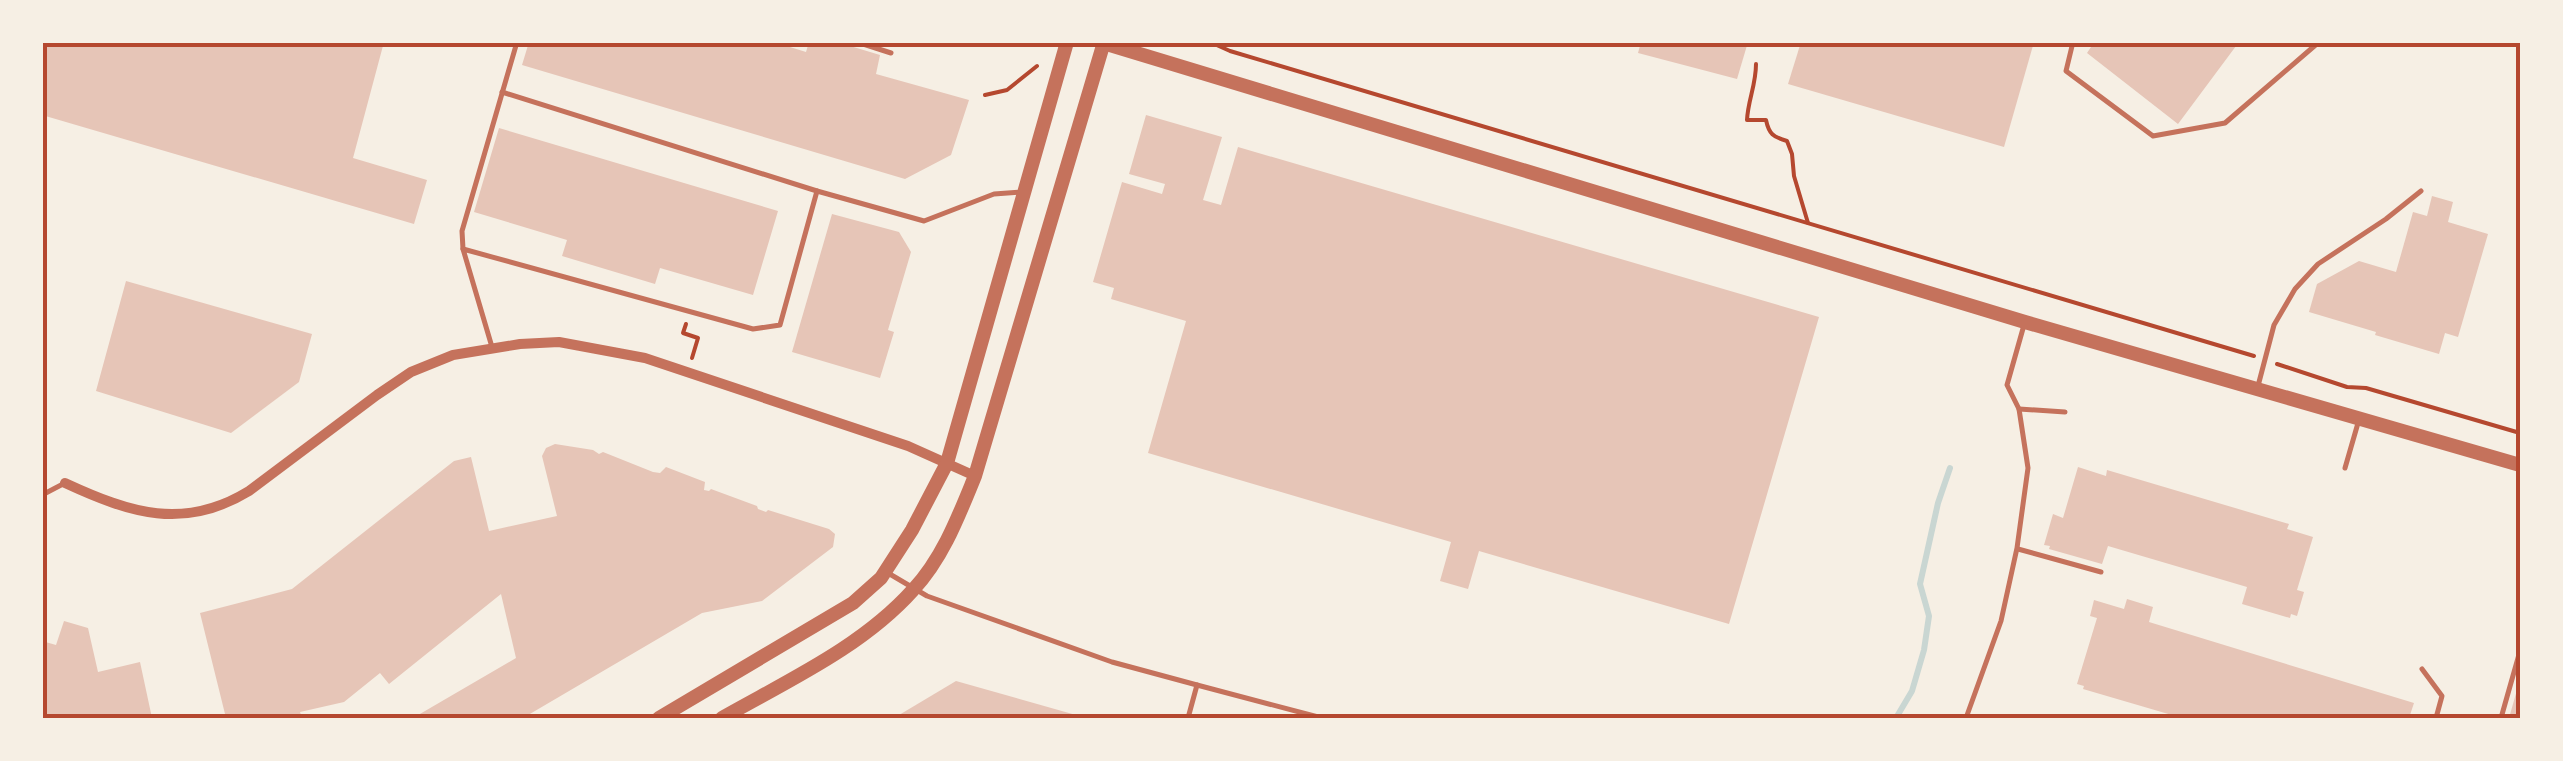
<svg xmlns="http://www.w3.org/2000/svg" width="2563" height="761" font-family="'Titillium Web',sans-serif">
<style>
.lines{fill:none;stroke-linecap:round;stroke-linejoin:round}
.stream{stroke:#c9d6d2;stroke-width:6}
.building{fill:#e6c5b7}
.path{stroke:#b5482f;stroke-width:4}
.service{stroke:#c5725c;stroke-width:5}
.minor{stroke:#c5725c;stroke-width:10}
.tertiary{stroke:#c5725c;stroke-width:14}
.neatline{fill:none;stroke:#b5482f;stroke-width:4}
</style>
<rect width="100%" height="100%" fill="#f6efe4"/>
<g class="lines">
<!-- stream -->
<path class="stream" d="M 1896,718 L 1912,691 L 1924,650 L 1929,616 L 1920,584 L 1938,503 L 1950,468"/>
</g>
<!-- building -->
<g class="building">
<path d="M 42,42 L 384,42 L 353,158 L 427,180 L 414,224 L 42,115 Z"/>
<path d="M 529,42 L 774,42 L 806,52 L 809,42 L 837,42 L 880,55 L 876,74 L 969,100 L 951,155 L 905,179 L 522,65 Z"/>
<path d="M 1641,42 L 1748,42 L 1737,79 L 1638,53 Z"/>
<path d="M 1801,42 L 2034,42 L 2004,147 L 1788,84 Z"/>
<path d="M 2084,42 L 2239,42 L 2178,124 L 2087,53 L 2091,47 Z"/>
<path d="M 1146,115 L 1222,137 L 1203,200 L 1221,205 L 1238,147 L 1819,317 L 1729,624 L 1479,551 L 1468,589 L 1440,581 L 1451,542 L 1148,453 L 1186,321 L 1111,299 L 1114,288 L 1093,282 L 1122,182 L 1162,194 L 1165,184 L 1129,174 Z"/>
<path d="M 499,128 L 778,211 L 753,295 L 660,268 L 655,284 L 562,256 L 567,240 L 474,212 Z"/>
<path d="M 2432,196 L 2453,202 L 2448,222 L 2488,234 L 2458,337 L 2445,333 L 2439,354 L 2375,335 L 2376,332 L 2309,312 L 2317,284 L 2359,261 L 2396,272 L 2413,212 L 2427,216 Z"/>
<path d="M 832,214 L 899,232 L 911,252 L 888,330 L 894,332 L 880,378 L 792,352 Z"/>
<path d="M 126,281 L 312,334 L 299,382 L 231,433 L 96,391 Z"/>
<path d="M 555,444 L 593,450 L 599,454 L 603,452 L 653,472 L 660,473 L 666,467 L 705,482 L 704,490 L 709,491 L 711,489 L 757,506 L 758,509 L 766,512 L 768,510 L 829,529 L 835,534 L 833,547 L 762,601 L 702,613 L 523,718 L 413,718 L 516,658 L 501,594 L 389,684 L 380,673 L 344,702 L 300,712 L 302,718 L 226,718 L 200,613 L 292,589 L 454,461 L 471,457 L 489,531 L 557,516 L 542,456 L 546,448 Z"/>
<path d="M 2078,467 L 2106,476 L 2107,470 L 2289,524 L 2287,529 L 2313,537 L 2297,590 L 2304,592 L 2297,616 L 2291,614 L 2290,618 L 2242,604 L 2247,587 L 2108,546 L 2102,564 L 2049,549 L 2050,546 L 2044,545 L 2053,514 L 2063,518 Z"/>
<path d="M 2127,599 L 2153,607 L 2149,622 L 2414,703 L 2409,718 L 2182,718 L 2083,689 L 2084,686 L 2077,684 L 2097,618 L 2090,616 L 2094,600 L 2124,609 Z"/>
<path d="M 64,621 L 88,628 L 98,672 L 140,662 L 152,718 L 42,718 L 42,641 L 56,645 Z"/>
<path d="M 956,681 L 1083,717 L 1083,718 L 894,718 Z"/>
<path d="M 2519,683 L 2520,718 L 2509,718 Z"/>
</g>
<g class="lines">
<!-- path -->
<g class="path">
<path d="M 1210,42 L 1230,51 L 2254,356"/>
<path d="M 1756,64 C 1756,85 1748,100 1747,120 L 1766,120 C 1769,134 1773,137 1787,141 L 1792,154 L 1794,176 L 1808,223"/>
<path d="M 985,95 L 1007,90 L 1037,66"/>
<path d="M 686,324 L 683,333 L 698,338 L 692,358"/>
<path d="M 2277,364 L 2347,387 L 2366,388 L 2520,433"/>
</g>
<!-- service -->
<g class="service">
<path d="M 857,42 L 891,53"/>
<path d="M 2073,42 L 2066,71 L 2153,136 L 2225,123 L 2319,42"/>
<path d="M 502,92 L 817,191"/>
<path d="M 463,249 L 462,231 L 517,42"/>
<path d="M 492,347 L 463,249 L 753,329 L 780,325 L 817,191 L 924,221 L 994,194 L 1023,192"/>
<path d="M 2258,386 L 2274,325 L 2295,289 L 2318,264 L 2386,219 L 2421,191"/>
<path d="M 2019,409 L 2065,412"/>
<path d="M 2345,468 L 2358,423"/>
<path d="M 42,495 L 63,484"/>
<path d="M 2018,549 L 2101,572"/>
<path d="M 888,573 L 927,596 L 1112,662 L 1197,685"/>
<path d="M 2422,669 L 2442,696 L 2436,718"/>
<path d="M 1188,718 L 1197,685 L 1322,718"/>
<path d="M 1966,718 L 2001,621 L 2017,548 L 2028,468 L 2019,409 L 2007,385 L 2024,325"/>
<path d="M 2501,718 L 2520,651"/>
</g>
<!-- minor -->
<path class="minor" d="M 65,483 C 130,513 184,531 249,491 L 377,395 L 411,372 L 453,355 L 520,344 L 559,342 L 645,358 L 908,446 L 975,476"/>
<!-- tertiary -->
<g class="tertiary">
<path d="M 1100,42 L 2025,322 L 2520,465"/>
<path d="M 659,718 L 853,603 L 881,578 L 912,530 L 947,463 L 1067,42"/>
<path d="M 722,718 C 787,681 862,647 913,590 C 943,558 959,515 975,476 L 1104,42"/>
</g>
</g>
<!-- border -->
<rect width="2563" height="761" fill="none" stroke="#f6efe4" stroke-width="90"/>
<rect x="45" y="45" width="2473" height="671" class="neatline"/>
</svg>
